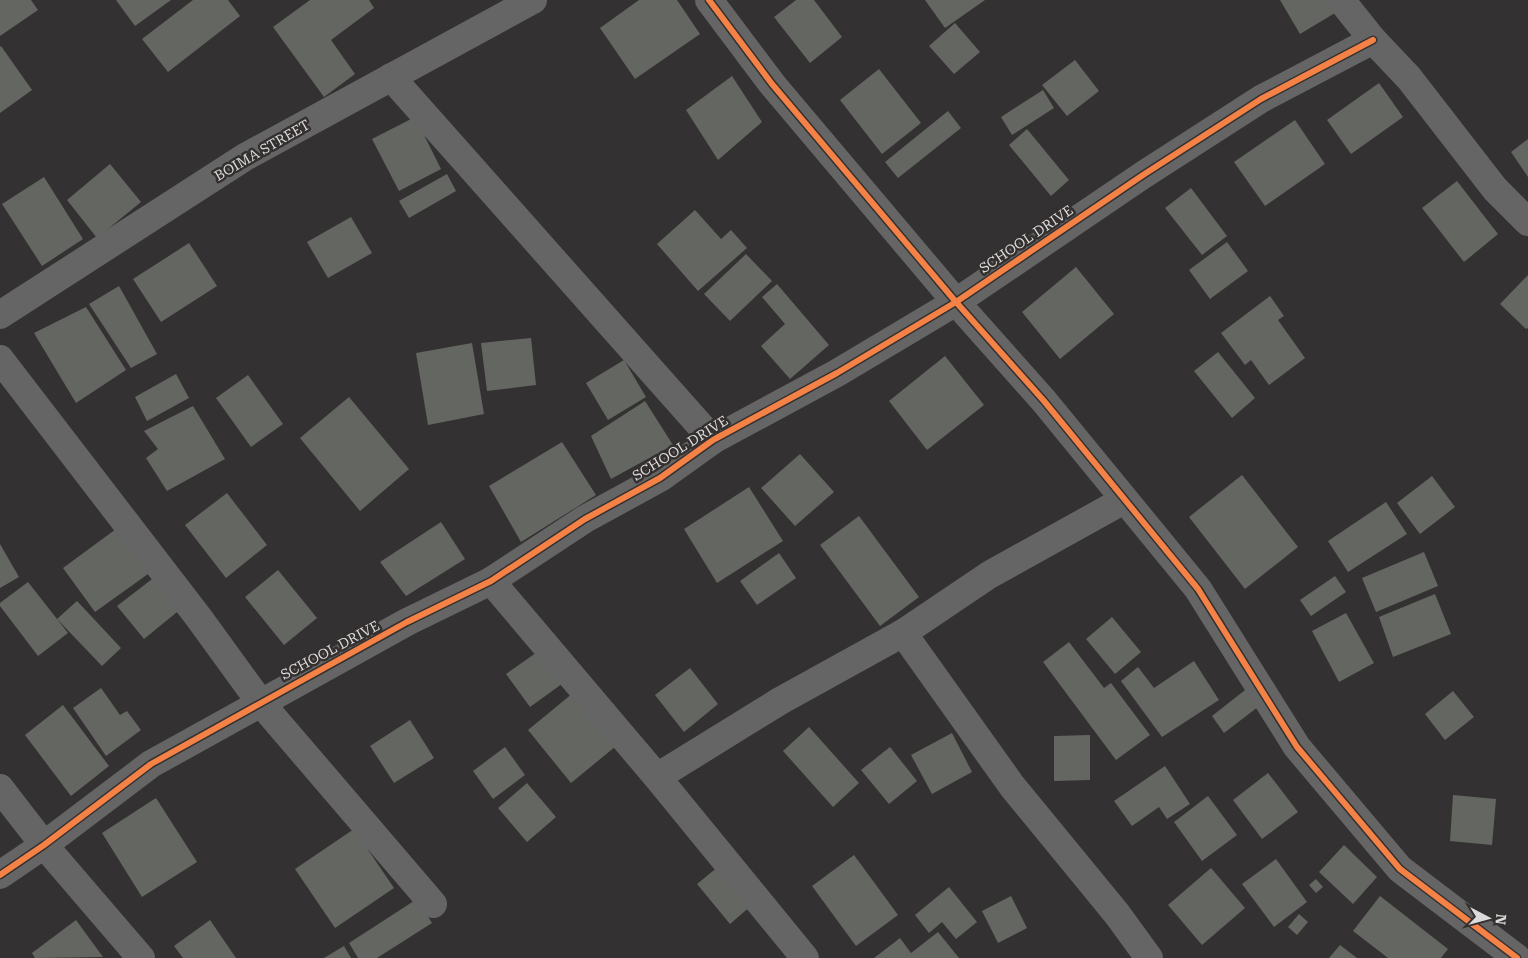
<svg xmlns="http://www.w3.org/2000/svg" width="1528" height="958" font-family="'Roboto Serif',serif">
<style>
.building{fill:#646761}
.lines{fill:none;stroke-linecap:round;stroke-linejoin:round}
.minor{stroke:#656565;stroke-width:28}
.cycleway-casing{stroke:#343030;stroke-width:9}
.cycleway{stroke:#f48246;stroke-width:6}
.labels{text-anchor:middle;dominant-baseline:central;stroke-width:5;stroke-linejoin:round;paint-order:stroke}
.street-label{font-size:14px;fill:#dcdada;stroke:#343030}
</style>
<rect width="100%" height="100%" fill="#333131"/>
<!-- building -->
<g class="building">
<path d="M 0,0 L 31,0 L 38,10 L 0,36 Z"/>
<path d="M 116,0 L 171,0 L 135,26 Z"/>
<path d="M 193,0 L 228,0 L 240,16 L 168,72 L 142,39 Z"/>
<path d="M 310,0 L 369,0 L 374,8 L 331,40 L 355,74 L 324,97 L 273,27 Z"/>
<path d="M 639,0 L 677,0 L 700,34 L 635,79 L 600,28 Z"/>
<path d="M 796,0 L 814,0 L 842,37 L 810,63 L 774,17 Z"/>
<path d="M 925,0 L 985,0 L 945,28 Z"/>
<path d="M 1280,0 L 1334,0 L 1340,10 L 1300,34 Z"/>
<path d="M 955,23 L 980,52 L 954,74 L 929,46 Z"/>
<path d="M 1,46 L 32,90 L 0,113 L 0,47 Z"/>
<path d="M 1075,60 L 1099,91 L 1067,116 L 1042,85 Z"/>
<path d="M 879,69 L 921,123 L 882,154 L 840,100 Z"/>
<path d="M 732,76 L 762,122 L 718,160 L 686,110 Z"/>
<path d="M 1379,83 L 1403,117 L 1351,154 L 1327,120 Z"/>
<path d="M 1043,90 L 1054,108 L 1012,135 L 1001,117 Z"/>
<path d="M 948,111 L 961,128 L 898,178 L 885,162 Z"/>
<path d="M 415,117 L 441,169 L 399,191 L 372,139 Z"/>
<path d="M 1295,120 L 1325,164 L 1265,206 L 1234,162 Z"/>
<path d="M 1027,129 L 1069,180 L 1051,196 L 1009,145 Z"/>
<path d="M 1528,139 L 1528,177 L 1511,152 Z"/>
<path d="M 110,164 L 141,202 L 97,238 L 67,200 Z"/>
<path d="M 447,174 L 456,191 L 409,218 L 399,201 Z"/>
<path d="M 44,177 L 83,239 L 42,266 L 2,204 Z"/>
<path d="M 1457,181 L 1498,234 L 1464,262 L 1422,208 Z"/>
<path d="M 1191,188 L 1227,236 L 1202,255 L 1165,208 Z"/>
<path d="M 695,210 L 721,239 L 731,230 L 747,248 L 698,291 L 657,244 Z"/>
<path d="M 351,217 L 372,253 L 328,278 L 307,242 Z"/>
<path d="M 1227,242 L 1248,271 L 1210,299 L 1189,270 Z"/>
<path d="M 189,243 L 217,286 L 161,322 L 133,279 Z"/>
<path d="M 746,254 L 772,281 L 730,321 L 704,294 Z"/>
<path d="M 1076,267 L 1114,314 L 1060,359 L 1022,312 Z"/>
<path d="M 1528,275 L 1528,328 L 1526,329 L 1500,304 Z"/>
<path d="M 777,284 L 829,345 L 790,379 L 761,346 L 785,324 L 762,297 Z"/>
<path d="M 119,286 L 157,354 L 131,368 L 89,304 Z"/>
<path d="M 1270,296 L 1284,316 L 1278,320 L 1305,358 L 1269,385 L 1251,360 L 1245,365 L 1221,333 Z"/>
<path d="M 86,307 L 126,370 L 76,403 L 34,333 Z"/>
<path d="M 531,338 L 536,385 L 487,391 L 481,343 Z"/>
<path d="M 472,343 L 484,414 L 428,425 L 416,353 Z"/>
<path d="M 1218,352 L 1255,398 L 1232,418 L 1194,371 Z"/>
<path d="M 945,356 L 984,405 L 927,450 L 889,401 Z"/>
<path d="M 624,360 L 646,397 L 608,420 L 586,383 Z"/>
<path d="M 176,374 L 189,398 L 147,421 L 135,397 Z"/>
<path d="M 248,375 L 283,424 L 251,447 L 216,398 Z"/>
<path d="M 349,397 L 409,469 L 360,511 L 300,438 Z"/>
<path d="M 645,401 L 673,445 L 611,479 L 591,436 Z"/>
<path d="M 193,406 L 225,459 L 167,491 L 146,458 L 158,449 L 144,431 Z"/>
<path d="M 562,442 L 596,495 L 521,542 L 489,486 Z"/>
<path d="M 800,454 L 834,492 L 795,526 L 761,488 Z"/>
<path d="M 1242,475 L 1298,547 L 1245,589 L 1189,517 Z"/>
<path d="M 1432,476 L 1455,507 L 1420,534 L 1397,503 Z"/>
<path d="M 749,487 L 783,541 L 717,583 L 684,529 Z"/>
<path d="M 227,493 L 267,545 L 226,578 L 185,525 Z"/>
<path d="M 1386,502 L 1407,534 L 1348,572 L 1328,541 Z"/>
<path d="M 859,516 L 919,597 L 880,626 L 820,545 Z"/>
<path d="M 441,522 L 465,559 L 406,596 L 380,562 Z"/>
<path d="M 116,529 L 148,574 L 95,612 L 63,568 Z"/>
<path d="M 0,544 L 19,577 L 0,588 Z"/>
<path d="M 1424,552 L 1438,586 L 1376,612 L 1362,578 Z"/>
<path d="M 779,553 L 796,578 L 757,605 L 740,581 Z"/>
<path d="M 278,570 L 317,618 L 284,645 L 245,597 Z"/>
<path d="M 156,576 L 182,608 L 144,639 L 117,606 Z"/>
<path d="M 1335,576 L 1346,592 L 1311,616 L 1300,600 Z"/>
<path d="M 28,582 L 68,633 L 38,656 L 0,606 L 0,603 Z"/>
<path d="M 1435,594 L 1451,634 L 1393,657 L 1379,617 Z"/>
<path d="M 77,601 L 121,648 L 102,666 L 57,619 Z"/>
<path d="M 1346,613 L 1374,663 L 1339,682 L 1312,631 Z"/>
<path d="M 1112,617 L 1141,652 L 1115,674 L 1086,639 Z"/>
<path d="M 1069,642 L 1104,688 L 1111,683 L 1150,735 L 1116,760 L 1043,662 Z"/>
<path d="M 543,648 L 566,681 L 530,707 L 506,674 Z"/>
<path d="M 1194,661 L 1219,700 L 1162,737 L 1121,681 L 1138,667 L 1154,688 Z"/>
<path d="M 690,668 L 718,704 L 684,732 L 655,695 Z"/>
<path d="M 1254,683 L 1267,700 L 1224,733 L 1212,716 Z"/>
<path d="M 584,684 L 627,737 L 571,783 L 528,730 Z"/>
<path d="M 101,688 L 120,715 L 127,711 L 141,730 L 106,756 L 73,708 Z"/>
<path d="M 1453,691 L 1474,717 L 1445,740 L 1425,714 Z"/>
<path d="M 63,705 L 109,766 L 71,796 L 25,735 Z"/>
<path d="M 410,720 L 434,758 L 394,783 L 370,746 Z"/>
<path d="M 809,727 L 859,783 L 833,807 L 783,751 Z"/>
<path d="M 952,733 L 972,772 L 932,794 L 911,755 Z"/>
<path d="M 1090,735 L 1090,780 L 1054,781 L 1054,736 Z"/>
<path d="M 505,747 L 525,775 L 493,799 L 473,771 Z"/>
<path d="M 890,747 L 917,781 L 889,804 L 861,770 Z"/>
<path d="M 1165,766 L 1190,804 L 1167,819 L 1159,807 L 1132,826 L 1114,801 Z"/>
<path d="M 1268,773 L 1298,812 L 1262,839 L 1233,800 Z"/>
<path d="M 527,783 L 556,817 L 527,842 L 498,808 Z"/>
<path d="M 1453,795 L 1496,799 L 1492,845 L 1450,841 Z"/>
<path d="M 1208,796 L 1237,835 L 1202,861 L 1174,822 Z"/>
<path d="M 156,798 L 197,862 L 142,897 L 102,833 Z"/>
<path d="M 354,829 L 394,888 L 335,928 L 295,869 Z"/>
<path d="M 1344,845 L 1377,877 L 1353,904 L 1319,872 Z"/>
<path d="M 854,855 L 898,915 L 856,946 L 812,886 Z"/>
<path d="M 1276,859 L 1307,902 L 1274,927 L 1242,884 Z"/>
<path d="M 719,866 L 752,905 L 730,924 L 697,884 Z"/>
<path d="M 1211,868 L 1245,908 L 1202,945 L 1168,905 Z"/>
<path d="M 1316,879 L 1323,887 L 1316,893 L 1309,885 Z"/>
<path d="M 949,887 L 977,922 L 956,939 L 942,922 L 929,933 L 915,915 Z"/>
<path d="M 1011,896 L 1027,928 L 998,943 L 982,911 Z"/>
<path d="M 1380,896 L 1448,949 L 1441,958 L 1388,958 L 1353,931 Z"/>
<path d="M 417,899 L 432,923 L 377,958 L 358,958 L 349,943 Z"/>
<path d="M 1299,914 L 1308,922 L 1297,935 L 1288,927 Z"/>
<path d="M 76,920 L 103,957 L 35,958 L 32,953 Z"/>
<path d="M 210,920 L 236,958 L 183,958 L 174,946 Z"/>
<path d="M 938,932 L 959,958 L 874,958 L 900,938 L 911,953 Z"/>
<path d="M 1340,945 L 1357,958 L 1329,958 Z"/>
<path d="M 344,946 L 351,958 L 324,958 Z"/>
</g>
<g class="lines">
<!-- minor -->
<g class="minor">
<path d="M 709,0 L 772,84 L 956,302 L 1044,401 L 1198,589 L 1297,747 L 1400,869 L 1517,958"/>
<path d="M 1341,0 L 1373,40 L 1409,78 L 1495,189 L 1528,222"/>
<path d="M 391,77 L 713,440"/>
<path d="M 0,315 L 245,157 L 533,0"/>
<path d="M 0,359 L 199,618 L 260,702 L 433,904"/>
<path d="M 491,581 L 657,777 L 805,958"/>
<path d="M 903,633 L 1012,786 L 1117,914 L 1149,958"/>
<path d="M 657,777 L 780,701 L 903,633 L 989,575 L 1124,500"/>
<path d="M 0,788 L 44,845 L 141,958"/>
<path d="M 0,875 L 44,845 L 151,764 L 407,622 L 491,581 L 585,519 L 660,478 L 713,440 L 837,373 L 956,302 L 1143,175 L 1261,99 L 1373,40"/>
</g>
<!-- cycleway casing -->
<g class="cycleway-casing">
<g id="cycleway">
<path d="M 709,0 L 772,84 L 956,302 L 1044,401 L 1198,589 L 1297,747 L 1400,869 L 1517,958"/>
<path d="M 0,875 L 44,845 L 151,764 L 407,622 L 491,581 L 585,519 L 660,478 L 713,440 L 837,373 L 956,302 L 1143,175 L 1261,99 L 1373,40"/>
</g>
</g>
<!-- cycleway -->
<use href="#cycleway" class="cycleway"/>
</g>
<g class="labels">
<!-- street labels -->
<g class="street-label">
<text transform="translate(262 150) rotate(-30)">BOIMA STREET</text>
<text transform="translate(1026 239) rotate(-34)">SCHOOL DRIVE</text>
<text transform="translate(680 448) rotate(-32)">SCHOOL DRIVE</text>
<text transform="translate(330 650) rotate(-28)">SCHOOL DRIVE</text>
</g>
</g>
<!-- north arrow -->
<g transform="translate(1488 918) rotate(96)" stroke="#343030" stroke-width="4" paint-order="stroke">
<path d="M0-4L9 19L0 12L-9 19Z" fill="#dcdada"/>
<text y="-8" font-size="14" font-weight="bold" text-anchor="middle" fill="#dcdada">N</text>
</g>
</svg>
